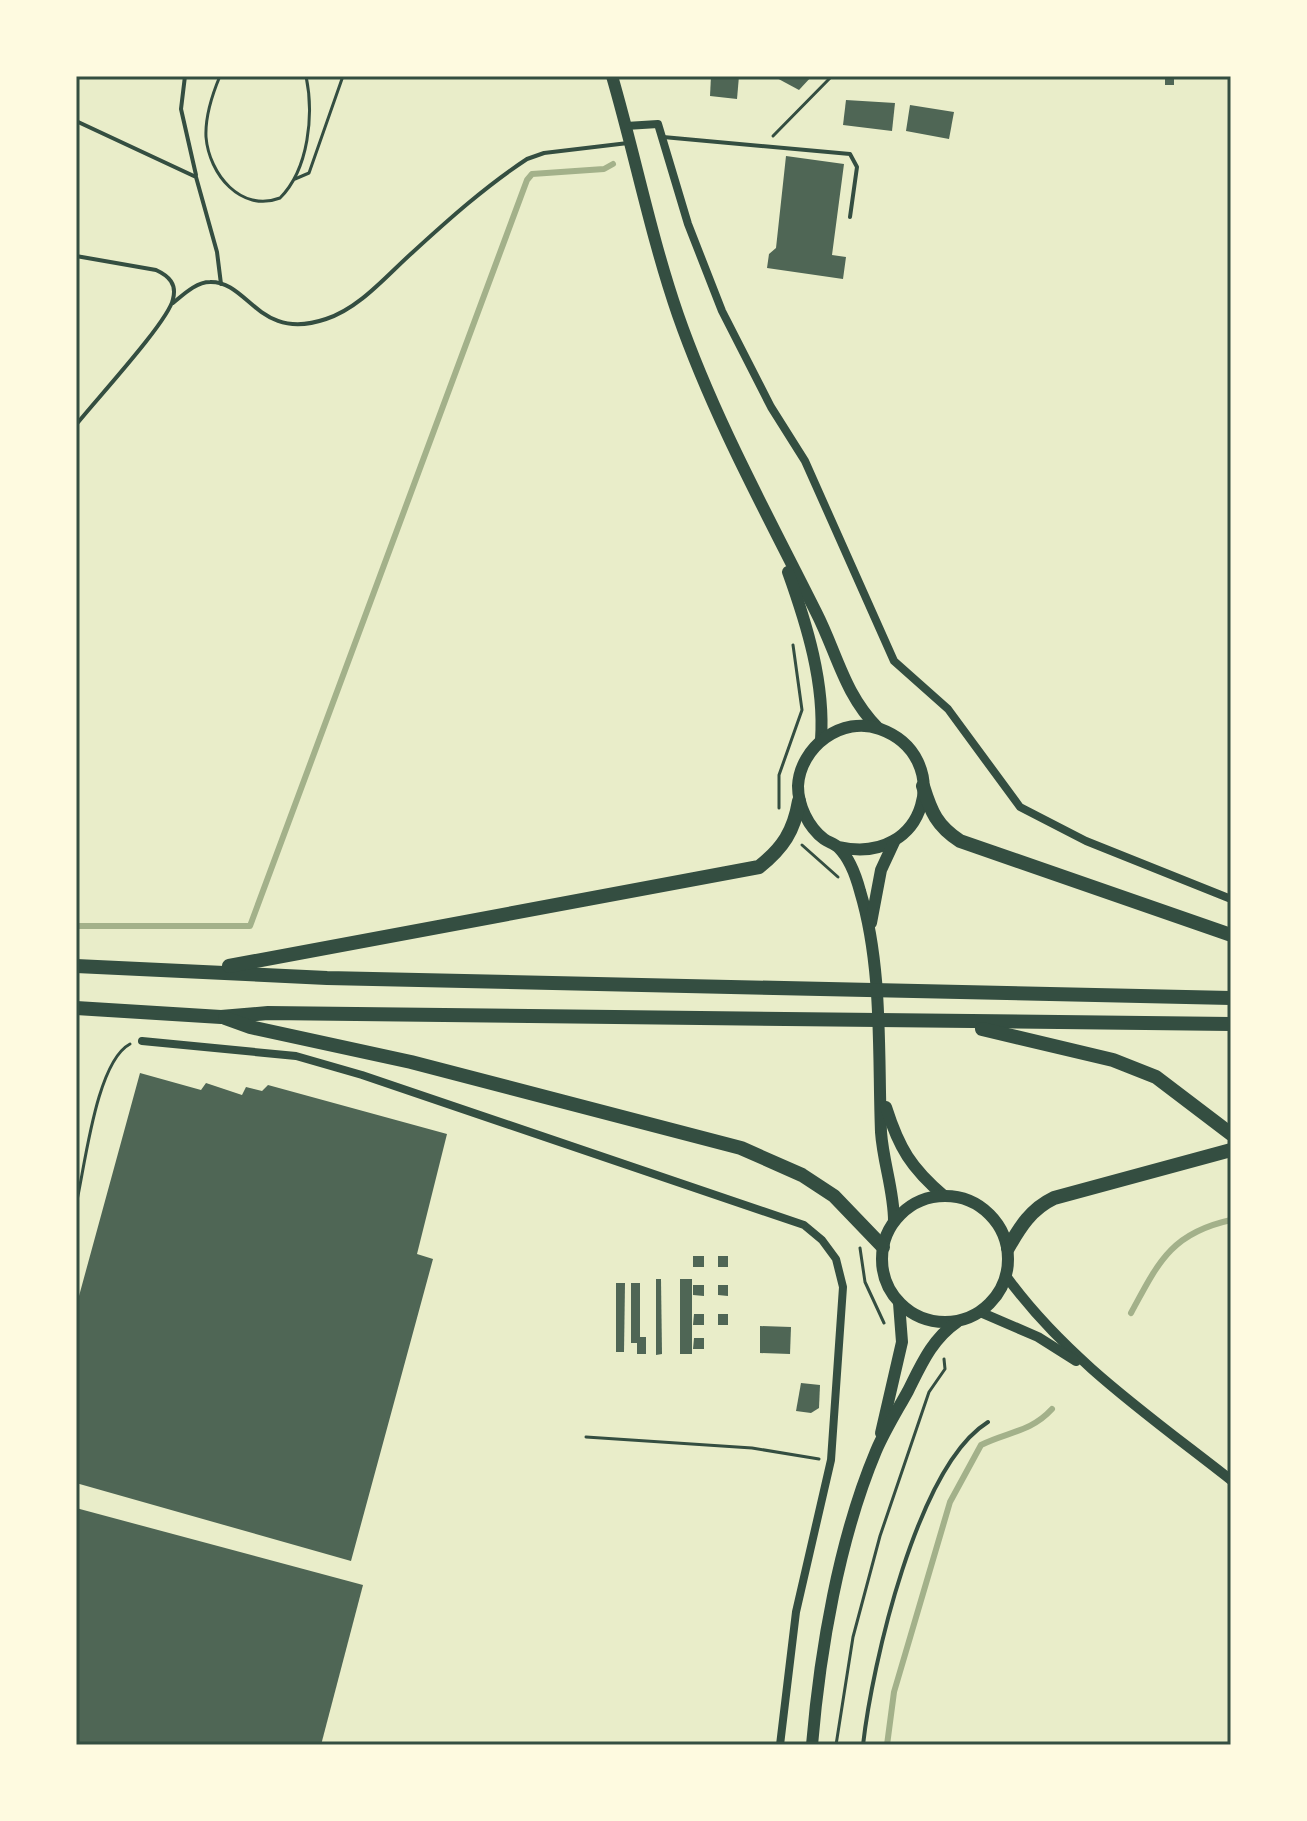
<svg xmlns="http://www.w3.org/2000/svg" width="1307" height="1821" font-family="'Nunito Sans',sans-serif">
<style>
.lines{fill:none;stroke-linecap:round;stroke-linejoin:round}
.stream{stroke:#a3b18a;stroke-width:6}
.building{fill:#4f6655}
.path{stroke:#344e41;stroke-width:3}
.service{stroke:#344e41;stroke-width:4}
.minor{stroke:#344e41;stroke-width:8}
.tertiary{stroke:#344e41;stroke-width:10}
.secondary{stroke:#344e41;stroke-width:12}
.trunk{stroke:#344e41;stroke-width:14}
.neatline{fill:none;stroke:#344e41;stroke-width:3}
</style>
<rect width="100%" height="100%" fill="#e9edc9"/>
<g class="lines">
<!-- stream -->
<g class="stream">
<path d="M 76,926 L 250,926 L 527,180 L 532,174 L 604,169 L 613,164"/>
<path d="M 1131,1313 C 1158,1263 1171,1233 1231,1220"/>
<path d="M 887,1745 L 894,1692 L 950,1502 L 981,1445 C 1007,1432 1031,1432 1052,1409"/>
</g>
</g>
<!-- building -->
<g class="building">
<path d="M 711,76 L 739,76 L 737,99 L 710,96 Z"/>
<path d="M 773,76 L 812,76 L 799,90 Z"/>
<rect x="1165" y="76" width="9" height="9"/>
<path d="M 846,100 L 895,103 L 892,131 L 843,125 Z"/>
<path d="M 910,105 L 954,112 L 949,139 L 906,131 Z"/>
<path d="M 786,156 L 844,164 L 832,255 L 846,257 L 843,279 L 767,268 L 769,254 L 776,248 Z"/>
<path d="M 140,1073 L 201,1090 L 206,1083 L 242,1095 L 246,1087 L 262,1091 L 268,1085 L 447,1134 L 417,1254 L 433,1259 L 351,1561 L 76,1483 L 76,1307 Z"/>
<rect x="693" y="1256" width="11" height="11"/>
<rect x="718" y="1256" width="10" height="11"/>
<path d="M 656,1279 L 661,1279 L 662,1354 L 656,1355 Z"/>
<rect x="680" y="1279" width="12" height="75"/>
<path d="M 616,1283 L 625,1283 L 624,1352 L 616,1352 Z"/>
<path d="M 631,1283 L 640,1283 L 640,1337 L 646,1337 L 646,1354 L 637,1354 L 637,1343 L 631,1343 Z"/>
<path d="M 693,1285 L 704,1285 L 704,1296 L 693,1295 Z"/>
<path d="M 718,1285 L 728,1285 L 728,1296 L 718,1295 Z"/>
<path d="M 694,1314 L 704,1314 L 704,1325 L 693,1325 Z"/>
<rect x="718" y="1314" width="10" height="11"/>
<path d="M 760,1326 L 791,1327 L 790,1354 L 760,1353 Z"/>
<path d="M 694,1338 L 704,1338 L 704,1349 L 693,1349 Z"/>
<path d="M 801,1383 L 820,1385 L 819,1408 L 811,1413 L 796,1411 Z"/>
<path d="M 76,1508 L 363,1585 L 321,1745 L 76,1745 Z"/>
</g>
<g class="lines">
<!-- path -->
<g class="path">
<path d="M 220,76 C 212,95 205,116 206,137 C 209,174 241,213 280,198 C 309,169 314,114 306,76"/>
<path d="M 773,136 L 832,76"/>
<path d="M 295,179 L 309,173 L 343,76"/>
<path d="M 779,808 L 779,775 L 802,710 L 793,645"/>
<path d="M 802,845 L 838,877"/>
<path d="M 76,1205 C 85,1167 96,1062 130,1044"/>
<path d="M 860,1248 L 865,1282 L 884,1323"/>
<path d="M 586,1437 L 752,1448 L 819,1459"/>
<path d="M 836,1745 L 853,1637 L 880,1536 L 929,1392 L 945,1369 L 944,1359"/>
</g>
<!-- service -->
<g class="service">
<path d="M 185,76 L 181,109 L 196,175"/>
<path d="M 76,121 L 196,177 L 217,252 L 221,284"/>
<path d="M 663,137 L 850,154 L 857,167 L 850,217"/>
<path d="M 76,256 L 156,270 C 169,276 177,284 173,299 C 169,321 94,402 76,425"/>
<path d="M 173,303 C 183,295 196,282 210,282 C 249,281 258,342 326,319 C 360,308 387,275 413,252 C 449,219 486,186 527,159 L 544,153 L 628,143"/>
<path d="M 863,1745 C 872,1665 917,1466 988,1422"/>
</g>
<!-- minor -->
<g class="minor">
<path d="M 626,126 L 658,124 L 688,224 L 722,311 L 771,407 L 805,461 L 894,661 L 948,709 L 1020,807 L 1086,841 L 1231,899"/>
<path d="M 142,1041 L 296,1056 L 362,1075 L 804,1225 L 822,1240 L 836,1259 L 843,1287 L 831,1460 L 796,1612 L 780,1745"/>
</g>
<!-- tertiary -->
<g class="tertiary">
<path d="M 1006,1276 C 1066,1359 1151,1417 1231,1480"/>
<path d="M 980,1312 L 1038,1337 L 1076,1361"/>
</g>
<!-- secondary -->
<g class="secondary">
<path d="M 612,76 C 635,155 651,237 678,315 C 714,418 767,514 816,612 C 837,653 844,694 878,728"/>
<path d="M 788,572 C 807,625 825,683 821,740"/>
<path d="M 839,847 C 928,867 955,756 880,729 C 842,715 800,747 798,786 C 798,805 808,827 824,839 C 828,842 835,844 839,848 C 850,859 856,876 860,891 C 883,967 878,1053 881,1132 C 883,1162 894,1191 894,1221"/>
<path d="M 871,923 L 881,870 L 894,842"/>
<path d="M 886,1107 C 899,1148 911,1168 944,1196"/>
<circle cx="945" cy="1259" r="63"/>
<path d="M 881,1433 L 902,1342 L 899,1303"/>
<path d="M 812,1745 C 820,1650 839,1539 876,1451 C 885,1430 897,1411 908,1391 C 921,1365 932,1339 957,1322"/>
</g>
<!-- trunk -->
<g class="trunk">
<path d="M 923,786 C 931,812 937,826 960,841 L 1231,935"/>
<path d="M 76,966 L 327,978 L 1231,998"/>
<path d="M 229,966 L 759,867 C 783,848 794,831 799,801"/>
<path d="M 76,1008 L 221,1017 L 268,1013 L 1231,1024"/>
<path d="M 225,1018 L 250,1027 L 411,1062 L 741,1148 L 802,1175 L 834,1196 L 883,1247"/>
<path d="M 982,1029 L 1113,1060 L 1156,1077 L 1231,1134"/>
<path d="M 1008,1248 C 1020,1227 1031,1209 1054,1198 L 1231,1150"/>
</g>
</g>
<!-- border -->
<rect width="1307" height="1821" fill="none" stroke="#fefae0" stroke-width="156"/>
<rect x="78" y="78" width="1151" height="1665" class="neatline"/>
</svg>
